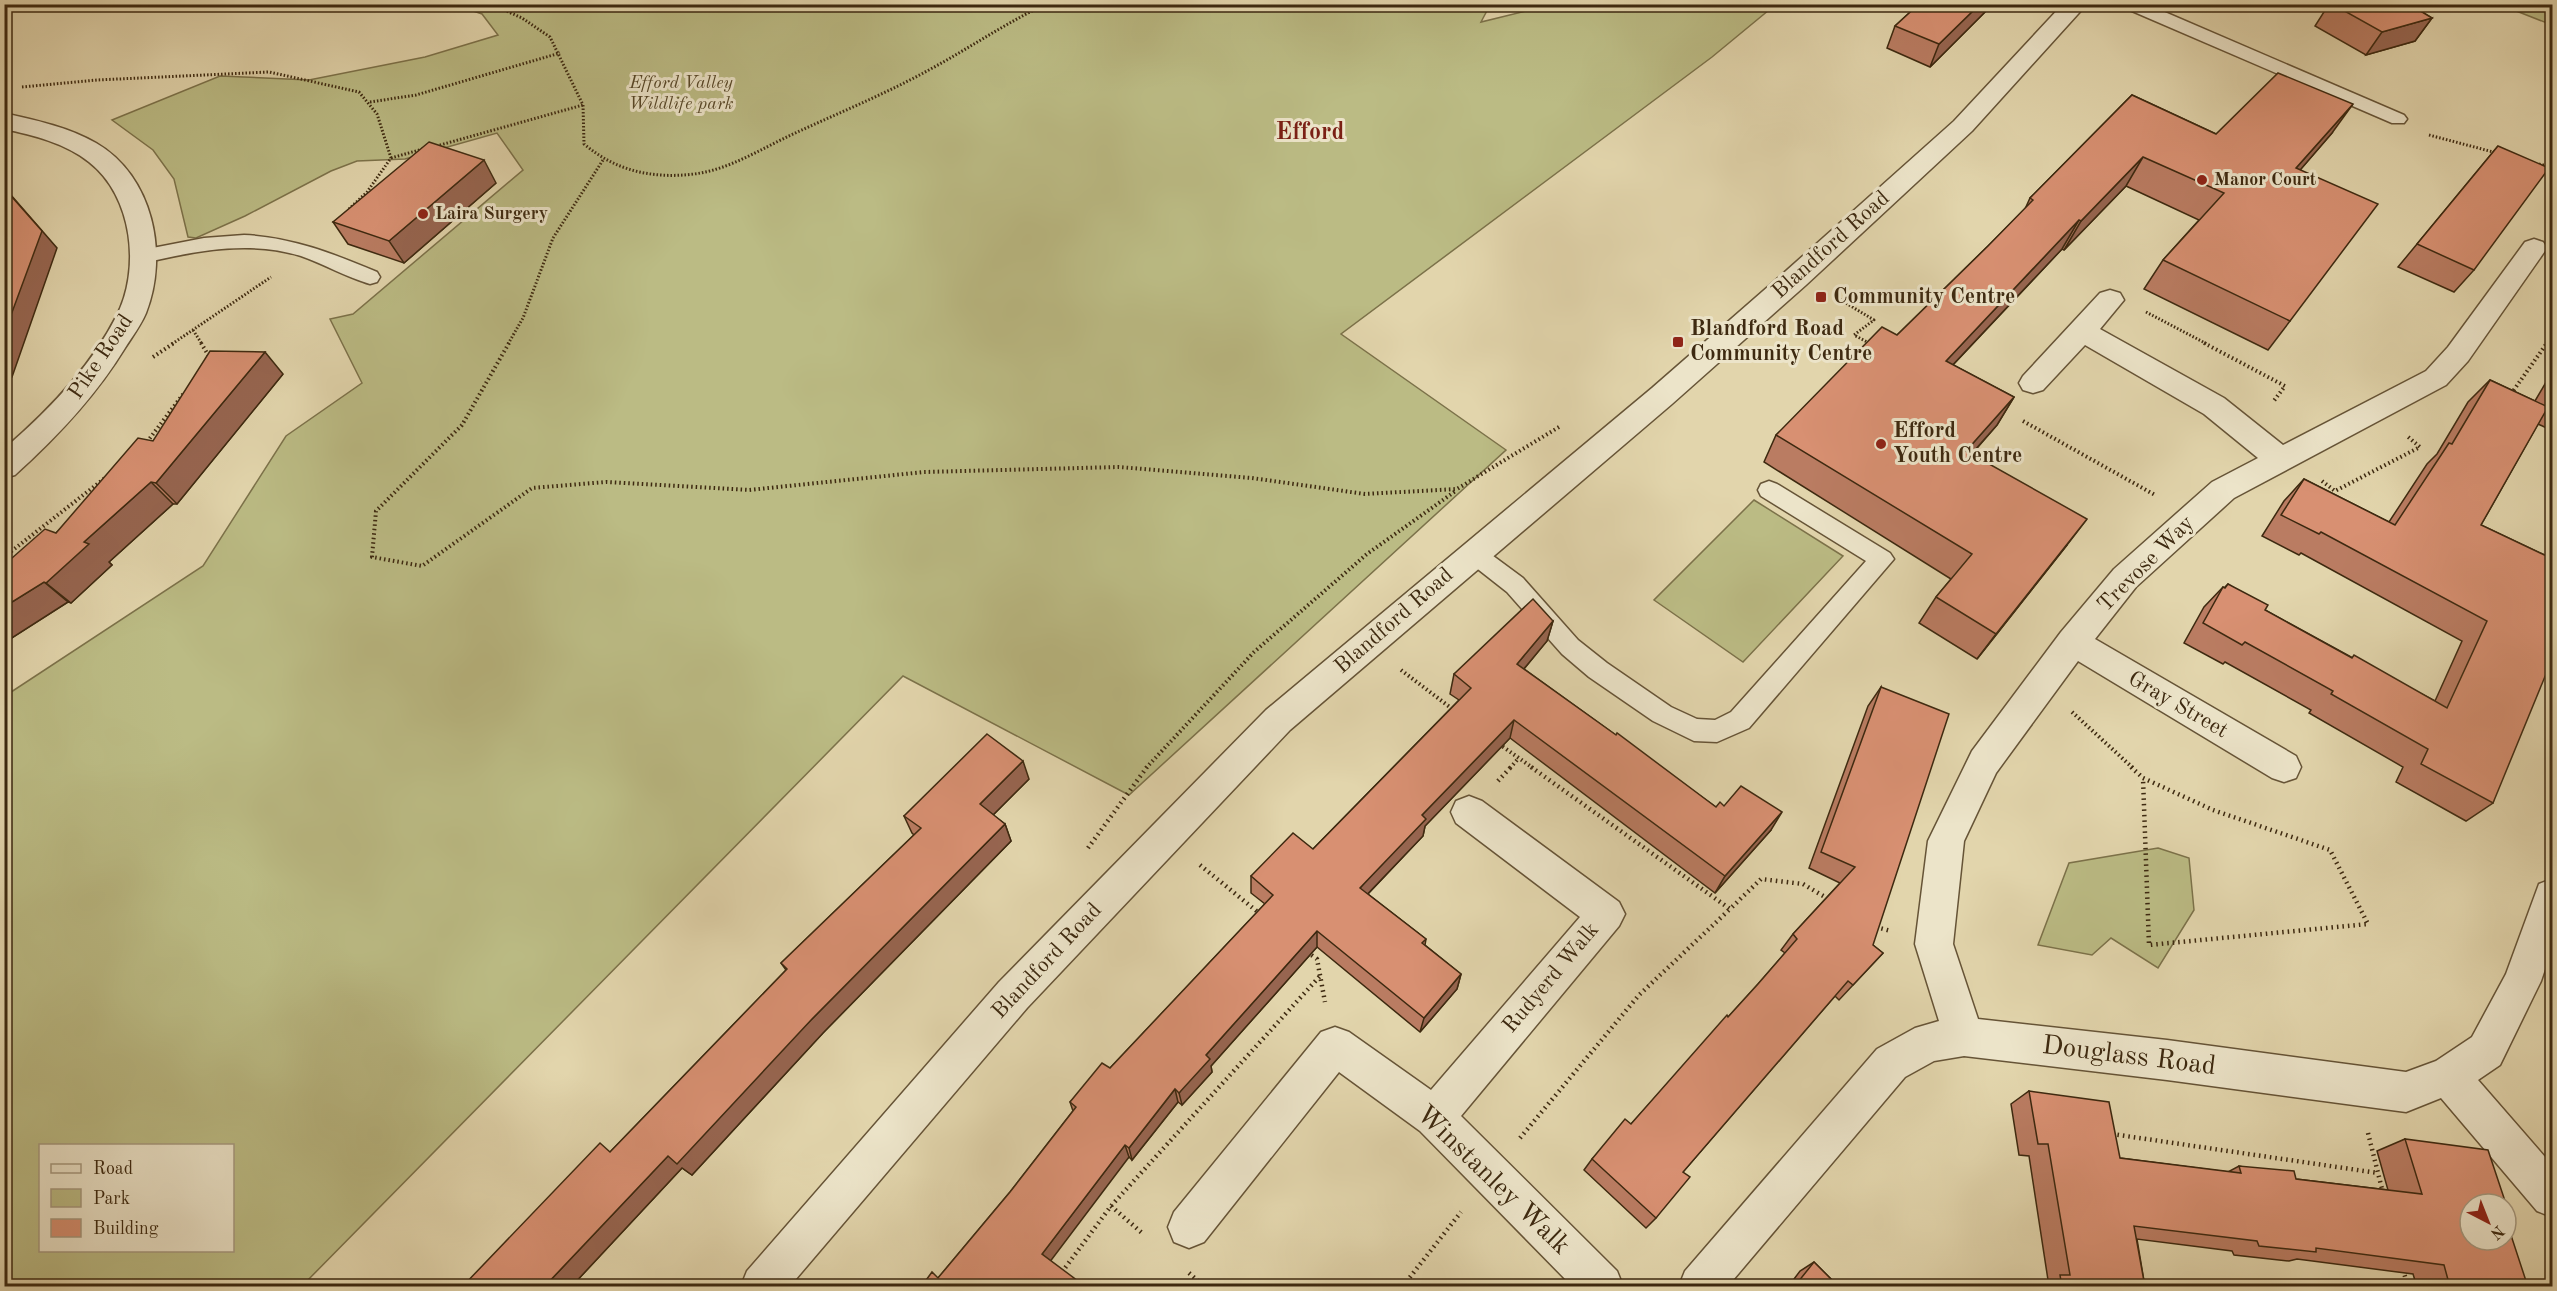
<svg xmlns="http://www.w3.org/2000/svg" width="2557" height="1291" font-family="'Old Standard TT',serif">
<style>
.green{fill:#bbbb84;stroke:#7c724a;stroke-width:1.5;fill-rule:evenodd}
.lines{fill:none;stroke-linecap:round;stroke-linejoin:round}
.lane-casing{stroke:#665437;stroke-width:3}
.street-casing{stroke:#665437;stroke-width:3}
.path-far2{stroke:#3d2910;stroke-width:3;stroke-dasharray:1.5 2;stroke-linecap:butt}
.path-far1{stroke:#3d2910;stroke-width:4;stroke-dasharray:1.5 3;stroke-linecap:butt}
.path{stroke:#3d2910;stroke-width:4.5;stroke-dasharray:1.5 4;stroke-linecap:butt}
.lane{fill:#ece4c9;fill-rule:evenodd}
.street{fill:#ece4c9;fill-rule:evenodd}
.wall{fill:#ba7c62;stroke:#3d2910;stroke-width:1.5}
.shaded-wall{fill:#976550;stroke:#3d2910;stroke-width:1.5}
.building{fill:#d89072;stroke:#3d2910;stroke-width:1.5}
.poi-dot{fill:#8f2418;stroke:#ece4c9;stroke-width:2}
.labels{text-anchor:middle;dominant-baseline:central;stroke-width:6;stroke-linejoin:round;paint-order:stroke}
.far-park-label{font-size:18px;font-style:italic;fill:#564627;stroke:#ece4c9}
.far-poi-label{font-size:18px;font-weight:bold;fill:#3d2910;stroke:#ece4c9;text-anchor:start}
.street-label{font-size:22px;fill:#3d2910;stroke:#ece4c9}
.poi-label{font-size:22px;font-weight:bold;fill:#3d2910;stroke:#ece4c9;text-anchor:start}
.far-district-label{font-size:24px;font-weight:bold;fill:#7a1f14;stroke:#ece4c9}
.near-street-label{font-size:27px;fill:#3d2910;stroke:#ece4c9}
</style>
<rect width="100%" height="100%" fill="#e2d5ac"/>
<filter id="stains"><feTurbulence type="fractalNoise" baseFrequency=".00333" numOctaves="4"/><feColorMatrix values="0 0 0 0 .2 0 0 0 0 .09 0 0 0 0 .02 0 0 0 .5 -.17"/></filter>
<radialGradient id="worn" r=".72"><stop offset=".6" stop-color="#630" stop-opacity="0"/><stop offset="1" stop-color="#630" stop-opacity=".3"/></radialGradient>
<!-- green -->
<g class="green">
<path d="M 456,5 L 1490,5 L 1481,22 L 1550,5 L 1775,5 L 1712,57 L 1341,334 L 1506,450 L 1129,795 L 903,676 L 302,1286 L 5,1286 L 5,696 L 203,566 L 286,436 L 362,383 L 330,319 L 353,314 L 523,170 L 497,133 L 405,159 L 357,161 L 331,171 L 245,216 L 196,238 L 188,237 L 174,179 L 153,150 L 112,120 L 220,76 L 309,80 L 425,57 L 498,35 L 482,14 ZM 40,1146 L 232,1146 L 232,1250 L 40,1250 Z"/>
<path d="M 2501,5 L 2552,5 L 2552,25 Z"/>
<path d="M 1754,500 L 1843,556 L 1743,662 L 1654,600 Z"/>
<path d="M 2158,848 L 2189,858 L 2194,910 L 2158,968 L 2111,938 L 2092,955 L 2038,945 L 2069,863 Z"/>
</g>
<g class="lines">
<!-- lane casing -->
<g class="lane-casing">
<g id="lane">
<path d="M 2123,4 L 2146,4 L 2404,115 L 2407,119 L 2404,123 L 2392,123 L 2125,8 Z"/>
<path d="M 244,235 C 292,237 334,254 377,272 L 380,277 L 377,282 L 370,284 C 346,277 324,264 301,256 C 249,240 195,251 144,263 L 137,261 L 134,256 L 137,251 L 204,238 Z"/>
<path d="M 1769,481 L 1777,484 L 1890,553 L 1894,559 L 1749,728 L 1717,742 L 1694,741 L 1653,721 L 1589,677 L 1562,654 L 1507,592 L 1465,559 L 1462,553 L 1465,547 L 1473,544 L 1481,547 L 1523,578 L 1578,640 L 1607,663 L 1671,707 L 1697,719 L 1715,720 L 1731,712 L 1866,561 L 1761,496 L 1758,490 L 1761,484 Z"/>
</g>
</g>
<!-- street casing -->
<g class="street-casing">
<g id="street">
<path d="M 2063,4 L 2087,4 L 1972,131 L 1806,285 L 1672,404 L 1290,730 L 1027,1008 L 790,1286 L 741,1286 L 747,1271 L 999,982 L 1266,710 L 1652,388 L 1786,271 L 1954,121 Z"/>
<path d="M 4,113 C 35,120 68,127 96,143 C 153,176 169,254 146,313 C 141,325 132,337 125,348 C 95,397 57,437 15,475 L 4,478 L 4,449 C 47,412 90,368 116,317 C 141,270 133,196 89,162 C 65,143 33,135 4,129 Z"/>
<path d="M 2534,239 L 2543,242 L 2547,248 L 2468,361 L 2446,385 L 2234,498 L 2136,587 L 2095,639 L 2296,756 L 2301,767 L 2296,778 L 2284,782 L 2272,778 L 2078,661 L 1996,773 L 1964,841 L 1953,944 L 1978,1019 L 2167,1040 L 2406,1072 L 2436,1061 L 2472,1037 L 2506,974 L 2539,884 L 2552,879 L 2552,948 L 2541,981 L 2500,1065 L 2478,1080 L 2552,1165 L 2552,1217 L 2537,1211 L 2441,1098 L 2406,1112 L 2167,1080 L 1964,1056 L 1934,1061 L 1905,1077 L 1728,1286 L 1679,1286 L 1685,1271 L 1877,1049 L 1915,1028 L 1939,1021 L 1915,944 L 1928,841 L 1972,751 L 2061,632 L 2114,569 L 2212,482 L 2258,458 L 2204,414 L 2085,345 L 2043,390 L 2033,393 L 2023,390 L 2019,383 L 2023,376 L 2100,293 L 2110,290 L 2120,293 L 2124,300 L 2100,329 L 2224,398 L 2283,445 L 2426,371 L 2448,347 L 2525,242 Z"/>
<path d="M 1469,796 L 1482,801 L 1619,902 L 1625,914 L 1619,926 L 1461,1116 L 1617,1271 L 1623,1286 L 1572,1286 L 1420,1131 L 1339,1072 L 1204,1242 L 1189,1248 L 1174,1242 L 1168,1227 L 1174,1212 L 1321,1032 L 1335,1027 L 1349,1032 L 1431,1090 L 1580,917 L 1456,823 L 1451,812 L 1456,801 Z"/>
</g>
</g>
<!-- path-far2 -->
<g class="path-far2">
<path d="M 491,4 L 522,18 L 550,37 L 583,105 L 584,144 C 616,171 652,179 694,174 C 728,170 761,149 791,135 C 836,114 883,95 927,71 C 968,49 1004,24 1046,4"/>
<path d="M 22,87 L 97,80 L 269,72 L 359,92 L 377,114 L 391,158 L 367,192 L 349,209"/>
<path d="M 370,102 L 416,95 L 560,53"/>
<path d="M 2429,135 L 2497,153"/>
<path d="M 433,147 L 583,105"/>
<path d="M 391,158 L 423,149"/>
<path d="M 2539,164 L 2552,167"/>
<path d="M 1834,296 L 1874,320 L 1854,335 L 1869,343"/>
<path d="M 2146,312 L 2207,344"/>
<path d="M 193,330 L 202,344"/>
<path d="M 172,344 L 271,277"/>
<path d="M 508,344 L 523,318 L 553,238 L 603,160"/>
<path d="M 2546,344 L 2552,336"/>
</g>
<!-- path-far1 -->
<g class="path-far1">
<path d="M 201,343 L 210,358"/>
<path d="M 509,343 L 462,425 L 376,511 L 372,557 L 422,566 L 532,488 L 606,482 L 749,490 L 924,472 L 1119,467 L 1252,478 L 1365,494 L 1457,489 L 1559,427"/>
<path d="M 2204,343 L 2285,386 L 2273,402"/>
<path d="M 153,357 L 174,343"/>
<path d="M 2511,394 L 2547,343"/>
<path d="M 2023,421 L 2155,495"/>
<path d="M 147,442 L 184,393"/>
<path d="M 2322,481 L 2335,491 L 2420,447 L 2407,436"/>
<path d="M 4,557 L 105,478"/>
<path d="M 1401,670 L 1455,711"/>
<path d="M 2072,712 L 2133,768"/>
<path d="M 1499,744 L 1533,768"/>
<path d="M 1146,768 L 1254,652 L 1367,554 L 1457,490"/>
<path d="M 1510,768 L 1518,759"/>
</g>
<!-- path -->
<g class="path">
<path d="M 1531,767 L 1730,909 L 1761,879 L 1803,884 L 1830,900"/>
<path d="M 2131,767 L 2143,778"/>
<path d="M 2143,778 L 2213,810 L 2330,850 L 2368,924 L 2149,945 Z"/>
<path d="M 1498,781 L 1511,767"/>
<path d="M 1088,848 L 1147,767"/>
<path d="M 1200,865 L 1259,913"/>
<path d="M 1876,927 L 1891,931"/>
<path d="M 1307,952 L 1317,959 L 1325,1002"/>
<path d="M 2368,1133 L 2383,1193"/>
<path d="M 2112,1134 L 2378,1173"/>
<path d="M 1520,1138 L 1639,995 L 1730,909"/>
<path d="M 1111,1206 L 1142,1233"/>
<path d="M 2403,1270 L 2408,1286"/>
<path d="M 1062,1272 L 1111,1206 L 1320,976"/>
<path d="M 1189,1273 L 1204,1286"/>
<path d="M 1403,1286 L 1461,1212"/>
</g>
<!-- lane -->
<use href="#lane" class="lane"/>
<!-- street -->
<use href="#street" class="street"/>
</g>
<!-- wall -->
<g class="wall">
<path d="M 1919,4 L 1993,4 L 1930,67 L 1887,48 L 1895,26 Z"/>
<path d="M 2329,4 L 2409,4 L 2432,18 L 2415,41 L 2366,55 L 2315,26 Z"/>
<path d="M 2132,95 L 2216,134 L 2332,133 L 2300,170 L 2290,321 L 2268,350 L 2144,289 L 2163,260 L 2199,220 L 2126,186 L 2064,250 L 2062,249 L 1953,365 L 2014,397 L 1997,425 L 1972,454 L 2067,545 L 1977,659 L 1919,623 L 1936,597 L 1951,579 L 1764,462 L 1776,435 L 1897,335 L 1988,246 L 2025,209 L 2030,198 Z"/>
<path d="M 2498,146 L 2474,270 L 2454,292 L 2398,267 Z"/>
<path d="M 496,183 L 404,263 L 348,244 L 333,222 Z"/>
<path d="M 2553,370 L 2553,431 L 2538,424 L 2481,525 L 2553,559 L 2493,803 L 2466,821 L 2396,782 L 2403,767 L 2309,713 L 2311,710 L 2225,662 L 2223,664 L 2184,643 L 2204,607 L 2223,587 L 2224,588 L 2228,584 L 2265,610 L 2351,657 L 2435,701 L 2462,641 L 2301,553 L 2299,555 L 2262,536 L 2284,501 L 2304,479 L 2389,522 L 2427,464 L 2437,454 L 2468,402 L 2490,380 L 2535,401 Z"/>
<path d="M 283,374 L 177,504 L 173,504 L 109,562 L 112,565 L 71,603 L 68,602 L 4,643 L 56,533 L 153,441 Z"/>
<path d="M 1553,621 L 1547,641 L 1524,669 L 1716,807 L 1724,806 L 1771,830 L 1715,893 L 1510,738 L 1425,826 L 1423,836 L 1368,894 L 1426,939 L 1425,945 L 1461,974 L 1457,989 L 1420,1032 L 1317,947 L 1211,1066 L 1212,1072 L 1182,1105 L 1178,1102 L 1132,1160 L 1129,1157 L 938,1278 L 1010,1192 L 1073,1111 L 1070,1102 L 1110,1068 L 1265,904 L 1251,893 L 1251,876 L 1313,849 L 1459,700 L 1450,694 L 1454,674 Z"/>
<path d="M 1881,687 L 1873,945 L 1883,953 L 1839,1000 L 1835,996 L 1683,1172 L 1656,1218 L 1646,1228 L 1584,1170 L 1592,1159 L 1631,1124 L 1758,984 L 1785,953 L 1781,950 L 1793,934 L 1840,883 L 1809,868 L 1868,706 Z"/>
<path d="M 1029,779 L 993,815 L 1005,824 L 1011,841 L 823,1033 L 692,1175 L 682,1168 L 571,1287 L 462,1287 L 611,1151 L 786,970 L 781,963 L 914,835 L 912,833 L 904,816 Z"/>
<path d="M 2553,1059 L 2553,1089 L 2547,1086 L 2547,1072 Z"/>
<path d="M 2029,1091 L 2120,1158 L 2228,1172 L 2239,1166 L 2296,1179 L 2388,1190 L 2377,1151 L 2405,1139 L 2470,1204 L 2528,1287 L 2417,1287 L 2413,1274 L 2297,1259 L 2289,1261 L 2234,1255 L 2232,1251 L 2137,1239 L 2145,1287 L 2040,1287 L 2039,1283 L 2048,1280 L 2029,1156 L 2019,1155 L 2011,1104 Z"/>
<path d="M 1814,1262 L 1839,1287 L 1788,1287 L 1800,1271 Z"/>
</g>
<!-- shaded-wall -->
<g class="shaded-wall">
<path d="M 1980,4 L 1993,4 L 1930,67 L 1939,44 Z"/>
<path d="M 2432,18 L 2415,41 L 2366,55 L 2382,32 Z"/>
<path d="M 2353,104 L 2332,133 L 2276,198 L 2296,168 Z"/>
<path d="M 2143,157 L 2126,186 L 2064,250 L 2081,221 Z"/>
<path d="M 484,160 L 496,183 L 404,263 L 389,241 Z"/>
<path d="M 4,187 L 57,248 L 12,377 L 4,383 Z"/>
<path d="M 2079,220 L 2062,249 L 1930,389 L 1946,361 Z"/>
<path d="M 265,352 L 283,374 L 177,504 L 156,483 Z"/>
<path d="M 2014,397 L 1997,425 L 1950,478 L 1966,451 Z"/>
<path d="M 151,482 L 173,504 L 109,562 L 112,565 L 71,603 L 46,583 L 84,542 Z"/>
<path d="M 2087,519 L 2067,545 L 1977,659 L 1996,634 Z"/>
<path d="M 44,582 L 68,602 L 4,643 L 4,607 Z"/>
<path d="M 1553,621 L 1547,641 L 1512,683 L 1517,664 Z"/>
<path d="M 1514,720 L 1510,738 L 1425,826 L 1423,836 L 1358,904 L 1360,888 L 1422,815 Z"/>
<path d="M 1023,761 L 1029,779 L 986,822 L 980,804 Z"/>
<path d="M 1782,812 L 1771,830 L 1715,893 L 1725,876 Z"/>
<path d="M 1005,824 L 1011,841 L 823,1033 L 692,1175 L 682,1168 L 571,1287 L 544,1287 L 668,1156 L 812,1019 Z"/>
<path d="M 1317,931 L 1317,947 L 1211,1066 L 1212,1072 L 1182,1105 L 1179,1093 L 1206,1055 Z"/>
<path d="M 1461,974 L 1457,989 L 1420,1032 L 1424,1018 Z"/>
<path d="M 1175,1089 L 1178,1102 L 1132,1160 L 1129,1148 Z"/>
<path d="M 1125,1145 L 1129,1157 L 1049,1263 L 1042,1254 Z"/>
</g>
<!-- building -->
<g class="building">
<path d="M 1919,4 L 1980,4 L 1939,44 L 1895,26 Z"/>
<path d="M 2332,4 L 2409,4 L 2432,18 L 2382,32 Z"/>
<path d="M 2278,73 L 2353,104 L 2296,168 L 2378,204 L 2290,321 L 2163,260 L 2224,193 L 2143,157 L 2081,221 L 2079,220 L 1946,361 L 2014,397 L 1966,451 L 2087,519 L 1996,634 L 1936,597 L 1972,554 L 1776,435 L 1882,327 L 1897,335 L 1988,246 L 2033,200 L 2030,198 L 2132,95 L 2216,134 Z"/>
<path d="M 429,142 L 484,160 L 389,241 L 333,222 Z"/>
<path d="M 2498,146 L 2549,168 L 2474,270 L 2417,244 Z"/>
<path d="M 4,188 L 42,231 L 4,334 Z"/>
<path d="M 210,351 L 265,352 L 156,483 L 151,482 L 84,542 L 89,544 L 46,583 L 44,582 L 4,607 L 4,565 L 45,529 L 56,533 L 138,438 L 153,441 Z"/>
<path d="M 2490,380 L 2548,407 L 2481,525 L 2553,559 L 2553,657 L 2493,803 L 2421,764 L 2428,749 L 2331,694 L 2333,691 L 2245,642 L 2242,645 L 2203,623 L 2223,587 L 2225,588 L 2228,584 L 2268,605 L 2265,610 L 2352,658 L 2354,655 L 2447,708 L 2487,621 L 2321,532 L 2319,534 L 2281,515 L 2304,479 L 2395,525 L 2449,443 L 2452,444 Z"/>
<path d="M 2553,389 L 2553,399 L 2548,397 Z"/>
<path d="M 1533,599 L 1553,621 L 1517,664 L 1616,735 L 1617,733 L 1716,807 L 1720,802 L 1724,806 L 1741,786 L 1782,812 L 1725,876 L 1514,720 L 1422,815 L 1426,819 L 1360,888 L 1426,939 L 1422,943 L 1461,974 L 1424,1018 L 1317,931 L 1206,1055 L 1210,1059 L 1179,1093 L 1175,1089 L 1129,1148 L 1125,1145 L 1042,1254 L 1086,1287 L 921,1287 L 932,1272 L 938,1278 L 1010,1192 L 1076,1107 L 1070,1102 L 1102,1063 L 1110,1068 L 1273,895 L 1251,876 L 1293,833 L 1313,849 L 1471,688 L 1454,674 Z"/>
<path d="M 1881,687 L 1949,714 L 1873,945 L 1883,953 L 1853,985 L 1848,981 L 1683,1172 L 1690,1177 L 1656,1218 L 1592,1159 L 1625,1119 L 1631,1124 L 1727,1015 L 1728,1017 L 1758,984 L 1797,939 L 1793,934 L 1855,867 L 1821,852 Z"/>
<path d="M 987,734 L 1023,761 L 980,804 L 1005,824 L 812,1019 L 677,1164 L 668,1156 L 544,1287 L 462,1287 L 600,1143 L 610,1152 L 787,969 L 781,963 L 921,828 L 904,816 Z"/>
<path d="M 2029,1091 L 2109,1102 L 2120,1158 L 2241,1173 L 2239,1166 L 2294,1171 L 2296,1179 L 2422,1194 L 2405,1139 L 2488,1150 L 2506,1204 L 2470,1204 L 2470,1240 L 2506,1240 L 2506,1220 L 2528,1287 L 2450,1287 L 2444,1265 L 2316,1248 L 2316,1252 L 2259,1246 L 2257,1241 L 2134,1226 L 2145,1287 L 2062,1287 L 2060,1275 L 2070,1275 L 2048,1144 L 2038,1144 Z"/>
<path d="M 1814,1262 L 1839,1287 L 1794,1287 Z"/>
<path d="M 1477,1282 L 1482,1287 L 1473,1287 Z"/>
</g>
<!-- markers -->
<g class="poi-dot">
<circle cx="2202" cy="180" r="6"/>
<circle cx="423" cy="214" r="6"/>
<rect x="1815" y="291" width="12" height="12" rx="3"/>
<rect x="1672" y="336" width="12" height="12" rx="3"/>
<circle cx="1881" cy="444" r="6"/>
</g>
<g class="labels">
<!-- far-park labels -->
<g class="far-park-label">
<text x="681" y="83">Efford Valley<tspan x="681" dy="21">Wildlife park</tspan></text>
</g>
<!-- far-poi labels -->
<g class="far-poi-label">
<text x="2214" y="180">Manor Court</text>
<text x="435" y="214">Laira Surgery</text>
</g>
<!-- street labels -->
<g class="street-label">
<text transform="translate(1831 245) rotate(-42)">Blandford Road</text>
<text transform="translate(101 357) rotate(-56)">Pike Road</text>
<text transform="translate(2146 564) rotate(-45)">Trevose Way</text>
<text transform="translate(1394 621) rotate(-41)">Blandford Road</text>
<text transform="translate(2178 705) rotate(30)">Gray Street</text>
<text transform="translate(1047 961) rotate(-47)">Blandford Road</text>
<text transform="translate(1551 978) rotate(-50)">Rudyerd Walk</text>
</g>
<!-- poi labels -->
<g class="poi-label">
<text x="1833" y="297">Community Centre</text>
<text x="1690" y="329">Blandford Road<tspan x="1690" dy="25">Community Centre</tspan></text>
<text x="1893" y="431">Efford<tspan x="1893" dy="25">Youth Centre</tspan></text>
</g>
<!-- far-district labels -->
<g class="far-district-label">
<text x="1310" y="133">Efford</text>
</g>
<!-- near-street labels -->
<g class="near-street-label">
<text transform="translate(2129 1056) rotate(7)">Douglass Road</text>
<text transform="translate(1493 1180) rotate(44)">Winstanley Walk</text>
</g>
</g>
<!-- margin -->
<rect width="2557" height="1291" fill="none" stroke="#e2d5ac" stroke-width="24"/>
<rect x="6" y="6" width="2545" height="1279" fill="none" stroke="#3d2910" stroke-width="3"/>
<rect x="12" y="12" width="2533" height="1267" fill="none" stroke="#3d2910" stroke-width="1.5"/>
<!-- legend -->
<rect x="39" y="1144" width="195" height="108" fill="#ece4c9" stroke="#a6997f" stroke-width="1.5"/>
<rect x="51" y="1164" width="30" height="9" fill="#ece4c9" stroke="#a6997f" stroke-width="1.5"/>
<text x="93" y="1174" font-size="18" fill="#3d2910">Road</text>
<rect x="51" y="1189" width="30" height="18" fill="#bbbb84" stroke="#a6997f" stroke-width="1.5"/>
<text x="93" y="1204" font-size="18" fill="#3d2910">Park</text>
<rect x="51" y="1219" width="30" height="18" fill="#d89072" stroke="#a6997f" stroke-width="1.5"/>
<text x="93" y="1234" font-size="18" fill="#3d2910">Building</text>
<!-- north arrow -->
<g transform="translate(2488 1222) rotate(138)"><circle r="28" fill="#ece4c9" stroke="#a6997f" stroke-width="1.5"/>
<path d="M0-4.5L10 22L0 15L-10 22Z" fill="#8f2418"/>
<text y="-9" font-size="16" font-weight="bold" text-anchor="middle" fill="#3d2910">N</text>
</g>
<rect width="100%" height="100%" filter="url(#stains)"/>
<rect width="100%" height="100%" fill="url(#worn)"/>
</svg>
